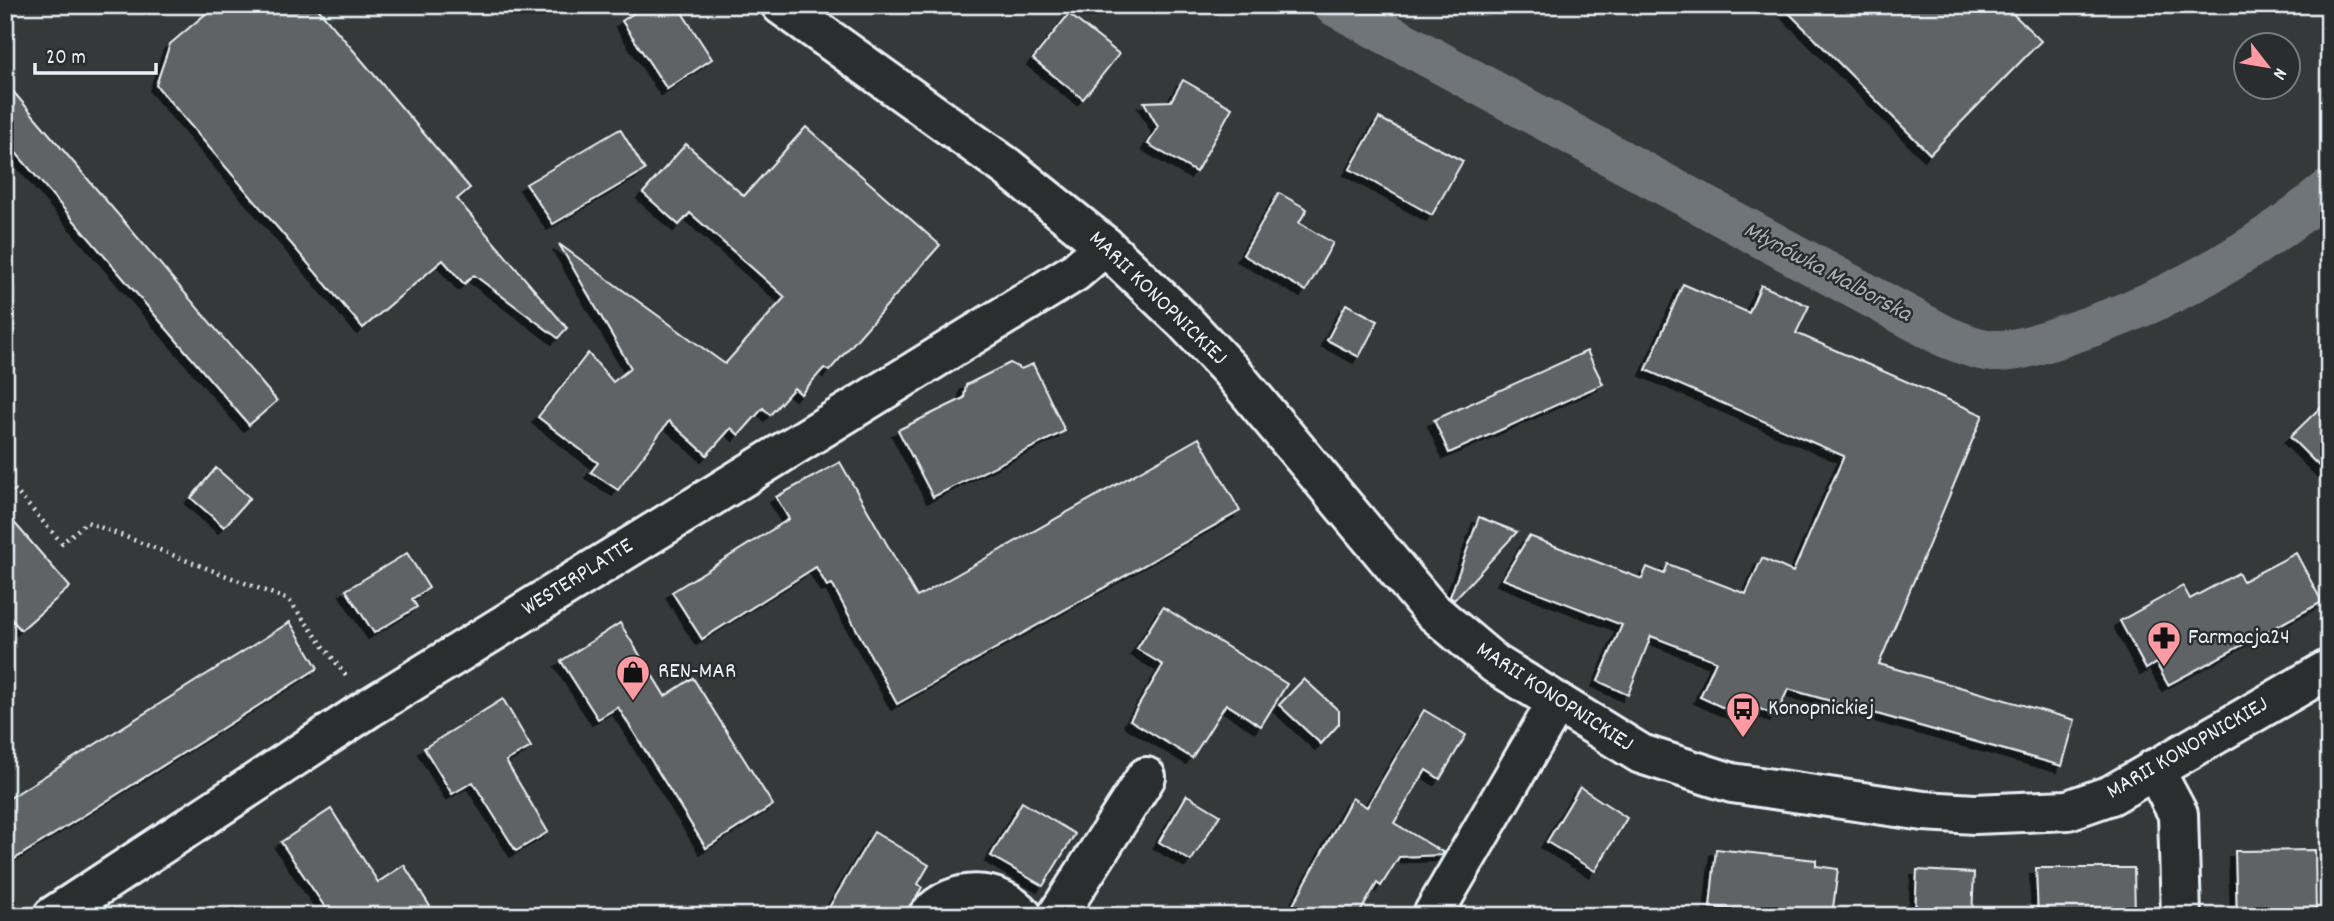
<svg xmlns="http://www.w3.org/2000/svg" width="2334" height="921" font-family="Dekko,sans-serif">
<style>
.lines{fill:none;stroke-linecap:round;stroke-linejoin:round}
.canal{stroke:#707579;stroke-width:42}
.building{fill:#5f6365;stroke:#e8f1f8;stroke-width:2;filter:url(#shadow)}
.minor-casing{stroke:#e8f1f8;stroke-width:44}
.path{stroke:#e8f1f8;stroke-width:4.5;stroke-dasharray:2 5;stroke-linecap:butt}
.minor{stroke:#2a2d2e;stroke-width:38}
.labels{text-anchor:middle;dominant-baseline:central;stroke-width:5;stroke-linejoin:round;paint-order:stroke}
.street-label{font-size:23px;fill:#e8f1f8;stroke:#2a2d2e}
.poi-label{font-size:23px;fill:#e8f1f8;stroke:#2a2d2e;text-anchor:start}
.water-label{font-size:24px;font-style:italic;fill:#acb3b8;stroke:#2a2d2e}
</style>
<defs>
<filter id="shadow"><feDropShadow dx="-6" dy="6" stdDeviation="0" flood-color="#0009"/></filter>
</defs>
<rect width="100%" height="100%" fill="#35393a"/>
<filter id="ink" filterUnits="userSpaceOnUse"><feTurbulence type="fractalNoise" baseFrequency=".0143" numOctaves="2"/><feDisplacementMap in="SourceGraphic" scale="14" xChannelSelector="R" yChannelSelector="G"/><feConvolveMatrix kernelMatrix="1 2 1 2 8 2 1 2 1" color-interpolation-filters="sRGB"/></filter>
<g filter="url(#ink)">
<g class="lines">
<!-- canal -->
<path class="canal" d="M 1334,5 L 1944,336 C 1962,343 1982,352 2001,351 C 2024,350 2046,341 2068,334 C 2163,304 2252,254 2329,190"/>
</g>
<!-- building -->
<g class="building">
<path d="M 216,5 L 315,5 L 470,188 L 457,199 L 567,328 L 558,338 L 474,275 L 464,284 L 443,260 L 363,328 L 156,85 L 170,44 Z"/>
<path d="M 646,5 L 677,5 L 712,59 L 667,89 L 622,21 Z"/>
<path d="M 1781,5 L 2004,5 L 2041,41 L 1930,154 Z"/>
<path d="M 1069,14 L 1119,54 L 1083,99 L 1033,59 Z"/>
<path d="M 1183,80 L 1232,108 L 1196,172 L 1148,144 L 1158,127 L 1144,102 L 1171,101 Z"/>
<path d="M 5,82 L 277,401 L 249,425 L 5,140 Z"/>
<path d="M 1379,118 L 1463,161 L 1432,215 L 1350,169 Z"/>
<path d="M 806,127 L 940,245 L 829,371 L 824,368 L 801,394 L 794,388 L 770,415 L 763,408 L 739,435 L 731,428 L 707,455 L 669,421 L 618,490 L 591,472 L 598,463 L 538,417 L 588,353 L 613,382 L 631,368 L 559,244 L 725,364 L 785,297 L 690,213 L 679,225 L 643,193 L 686,144 L 744,196 Z"/>
<path d="M 620,129 L 645,170 L 553,224 L 526,184 Z"/>
<path d="M 1279,193 L 1307,209 L 1299,223 L 1333,243 L 1306,291 L 1243,255 Z"/>
<path d="M 1683,284 L 1749,313 L 1761,285 L 1809,306 L 1796,333 L 1983,415 L 1879,664 L 2075,720 L 2062,766 L 1788,689 L 1776,716 L 1742,701 L 1737,714 L 1700,697 L 1716,661 L 1651,636 L 1628,695 L 1598,681 L 1622,625 L 1503,579 L 1529,536 L 1642,579 L 1647,567 L 1664,574 L 1668,564 L 1746,594 L 1762,558 L 1793,572 L 1844,456 L 1646,370 Z"/>
<path d="M 1346,304 L 1378,321 L 1359,357 L 1327,340 Z"/>
<path d="M 1587,351 L 1603,384 L 1449,453 L 1434,420 Z"/>
<path d="M 1010,363 L 1021,369 L 1033,364 L 1065,431 L 933,497 L 898,430 L 964,398 L 966,385 Z"/>
<path d="M 2329,399 L 2329,476 L 2290,437 Z"/>
<path d="M 1199,438 L 1240,511 L 897,704 L 832,584 L 827,586 L 816,567 L 702,639 L 672,592 L 789,519 L 776,497 L 840,462 L 917,597 Z"/>
<path d="M 216,468 L 250,498 L 224,527 L 191,498 Z"/>
<path d="M 5,512 L 70,587 L 21,630 L 5,612 Z"/>
<path d="M 1479,517 L 1517,532 L 1454,600 L 1450,597 Z"/>
<path d="M 407,553 L 429,588 L 412,599 L 417,607 L 374,633 L 346,590 Z"/>
<path d="M 2296,553 L 2322,602 L 2168,685 L 2156,663 L 2146,669 L 2120,621 L 2183,586 L 2190,599 L 2238,573 L 2243,581 Z"/>
<path d="M 1163,607 L 1287,684 L 1261,726 L 1226,704 L 1192,758 L 1130,720 L 1163,665 L 1137,649 Z"/>
<path d="M 290,622 L 318,668 L 5,865 L 5,801 Z"/>
<path d="M 620,623 L 665,696 L 693,678 L 773,805 L 706,848 L 618,707 L 598,719 L 561,661 Z"/>
<path d="M 1304,679 L 1339,711 L 1339,724 L 1321,744 L 1279,705 Z"/>
<path d="M 503,699 L 531,747 L 506,761 L 548,832 L 516,851 L 473,782 L 452,794 L 424,748 Z"/>
<path d="M 1424,710 L 1466,735 L 1440,779 L 1426,770 L 1394,823 L 1444,853 L 1442,855 L 1399,857 L 1381,886 L 1377,883 L 1358,916 L 1287,916 L 1352,798 L 1367,807 Z"/>
<path d="M 1580,787 L 1627,818 L 1595,871 L 1547,842 Z"/>
<path d="M 1187,795 L 1220,815 L 1191,861 L 1159,842 Z"/>
<path d="M 1022,802 L 1075,834 L 1043,886 L 991,856 Z"/>
<path d="M 331,809 L 378,882 L 404,865 L 436,916 L 325,916 L 329,913 L 281,842 Z"/>
<path d="M 874,832 L 929,865 L 918,884 L 922,887 L 916,898 L 905,916 L 824,916 Z"/>
<path d="M 1716,849 L 1816,860 L 1816,866 L 1838,869 L 1832,916 L 1765,916 L 1766,912 L 1710,907 Z"/>
<path d="M 2315,850 L 2316,916 L 2237,916 L 2235,851 Z"/>
<path d="M 2036,868 L 2134,868 L 2135,916 L 2038,916 Z"/>
<path d="M 1917,870 L 1974,873 L 1972,916 L 1915,916 Z"/>
</g>
<g class="lines">
<!-- minor casing -->
<g class="minor-casing">
<g id="minor">
<path d="M 781,5 L 1007,167 L 1105,246 L 1183,320 L 1231,371 L 1430,609 L 1495,664 L 1641,754 L 1732,783 L 1924,811 L 1975,814 L 2068,810 L 2111,795 L 2329,669"/>
<path d="M 2154,769 L 2178,814 L 2181,916"/>
<path d="M 53,916 L 369,708 L 1075,272 L 1105,246"/>
<path d="M 928,916 C 954,887 997,887 1023,916"/>
<path d="M 1057,916 L 1146,777"/>
<path d="M 1432,916 L 1556,704"/>
</g>
</g>
<!-- path -->
<path class="path" d="M 5,479 L 62,543 L 87,522 L 289,600 L 346,676"/>
<!-- minor -->
<use href="#minor" class="minor"/>
</g>
</g>
<!-- icons -->
<defs>
<g id="pharmacy-pin" transform="scale(1.75)"><path d="M0 17L-7.5 6A9.5 9.5 0 1 1 7.5 6Z" fill="#ff9aa2" stroke="#2a2d2e"/><path d="M-2-6h4v4h4v4h-4v4h-4v-4h-4v-4h4Z" fill="#111"/></g>
<g id="shop-pin" transform="scale(1.75)"><path d="M0 17L-7.5 6A9.5 9.5 0 1 1 7.5 6Z" fill="#ff9aa2" stroke="#2a2d2e"/><path d="M-5-2.5h2.3a2.7 3.5 0 0 1 5.4 0H5L5.5 6h-11ZM-1.5-2.5h3a1.5 2.3 0 0 0-3 0Z" fill="#111"/></g>
<g id="bus-pin" transform="scale(1.75)"><path d="M0 17L-7.5 6A9.5 9.5 0 1 1 7.5 6Z" fill="#ff9aa2" stroke="#2a2d2e"/><path d="M-5-6H5V4H4V6H2V4H-2V6H-4V4H-5ZM-3.5-4V0h7V-4ZM-3.5 1.2v1.5H-2V1.2ZM2 1.2v1.5H3.5V1.2Z" fill="#111"/></g>
</defs>
<g fill-rule="evenodd">
<use href="#pharmacy-pin" x="2164" y="638"/>
<use href="#shop-pin" x="633" y="672"/>
<use href="#bus-pin" x="1743" y="709"/>
</g>
<g class="labels">
<!-- street labels -->
<g class="street-label">
<text transform="translate(1157 299) rotate(44)">MARII KONOPNICKIEJ</text>
<text transform="translate(578 578) rotate(-32)">WESTERPLATTE</text>
<text transform="translate(1554 698) rotate(33)">MARII KONOPNICKIEJ</text>
<text transform="translate(2188 749) rotate(-30)">MARII KONOPNICKIEJ</text>
</g>
<!-- poi labels -->
<g class="poi-label">
<text x="2188" y="638">Farmacja24</text>
<text x="658" y="672">REN-MAR</text>
<text x="1768" y="709">Konopnickiej</text>
</g>
<!-- water labels -->
<g class="water-label">
<text transform="translate(1827 273) rotate(28)">Młynówka Malborska</text>
</g>
</g>
<!-- margin -->
<rect width="2334" height="921" fill="none" stroke="#2a2d2e" stroke-width="28"/>
<rect x="14" y="14" width="2306" height="893" fill="none" stroke="#e8f1f8" stroke-width="2.5" filter="url(#ink)"/>
<!-- north arrow -->
<g transform="translate(2267 66) rotate(121)"><circle r="33" fill="#2a2d2e" stroke="#767b7f" stroke-width="2"/>
<path d="M0-5L12 26L0 18L-12 26Z" fill="#ff9aa2"/>
<text y="-10" font-size="19" font-weight="bold" text-anchor="middle" fill="#e8f1f8">N</text>
</g>
<!-- scale -->
<path d="M35 63v10h121v-10" fill="none" stroke="#e8f1f8" stroke-width="3.5"/>
<text x="46" y="63" font-size="21" fill="#e8f1f8" stroke="#2a2d2e" stroke-width="5" paint-order="stroke">20 m</text>
</svg>
